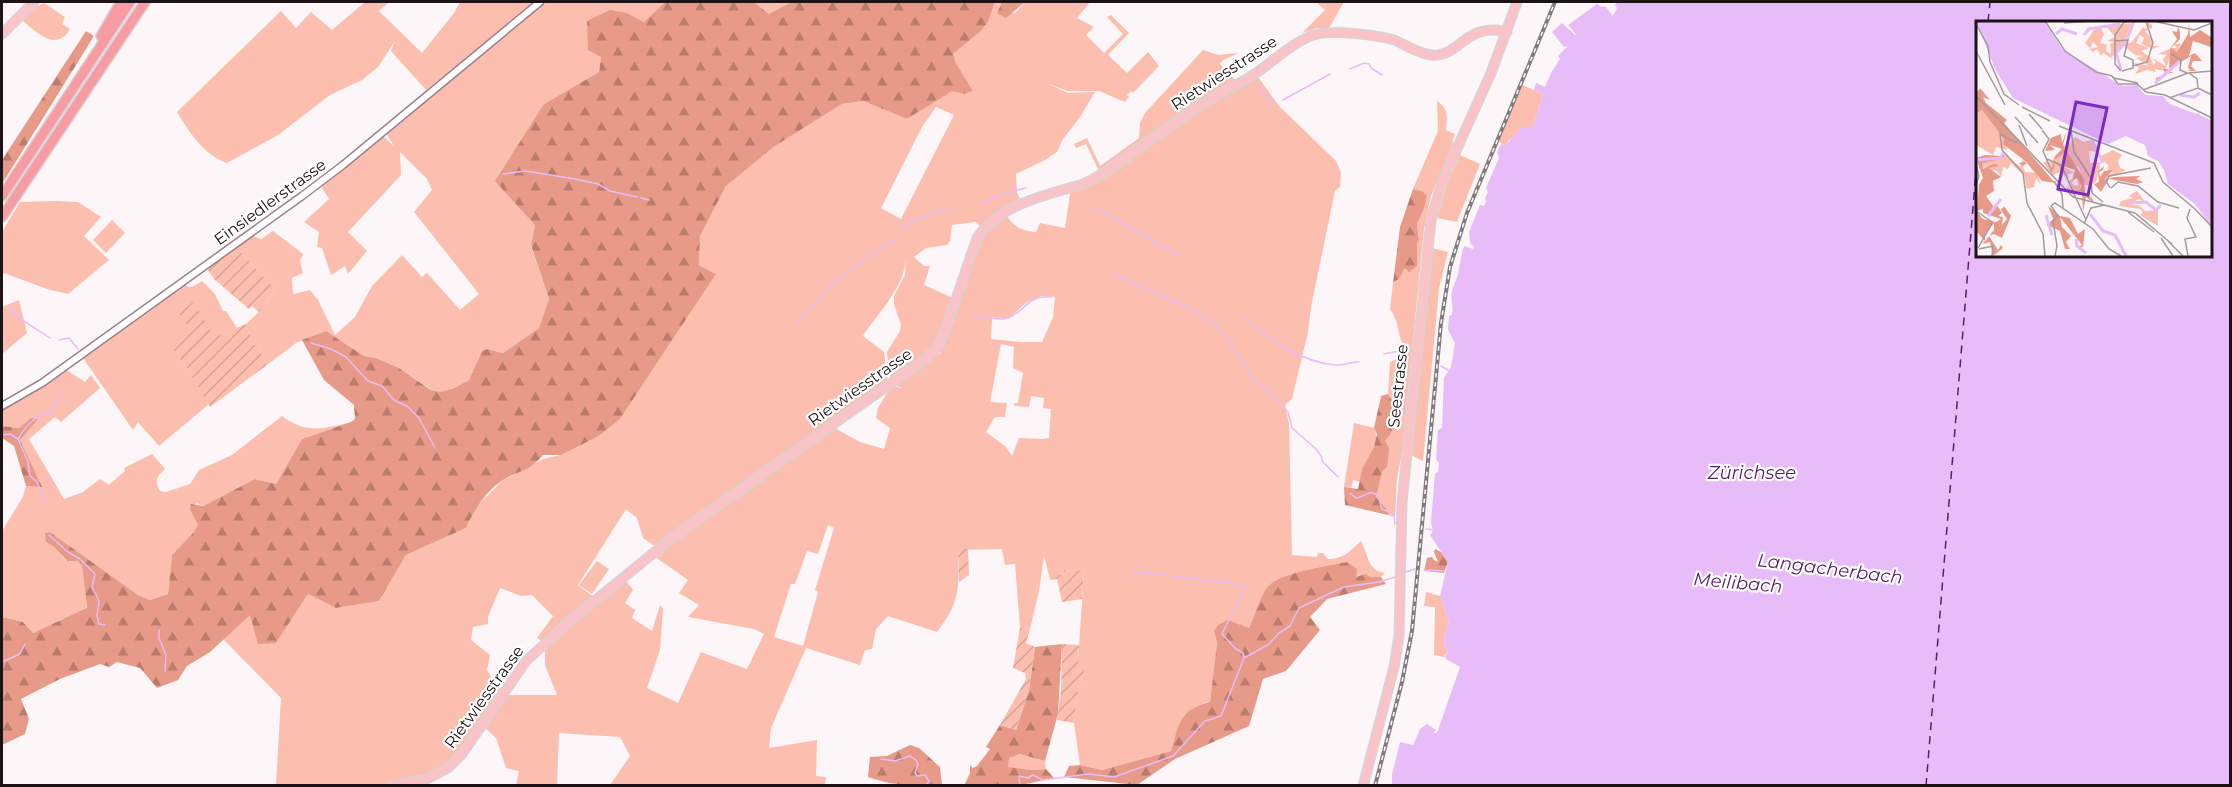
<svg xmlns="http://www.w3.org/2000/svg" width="2232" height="787" font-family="Montserrat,sans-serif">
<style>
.green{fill:#fbbeaf;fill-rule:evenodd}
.forest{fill:url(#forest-firs)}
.garden{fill:url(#garden-furrows)}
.water{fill:#e8bbf9;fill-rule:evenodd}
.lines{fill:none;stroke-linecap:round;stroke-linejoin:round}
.stream{stroke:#e8bbf9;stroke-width:1.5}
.ferry{stroke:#572169;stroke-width:1.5;stroke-dasharray:8 6;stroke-linecap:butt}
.minor-casing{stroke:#9e808a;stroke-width:9}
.major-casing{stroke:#d6d4d5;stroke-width:11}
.highway-casing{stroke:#d6d4d5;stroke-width:12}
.minor{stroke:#fff;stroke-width:6}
.major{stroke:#fbc3c7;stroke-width:8}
.highway{stroke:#f99ba2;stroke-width:9}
.rail-casing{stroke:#827a7d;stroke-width:4}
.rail{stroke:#fff;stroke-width:1.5;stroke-dasharray:4.5;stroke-linecap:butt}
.labels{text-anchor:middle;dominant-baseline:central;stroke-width:4.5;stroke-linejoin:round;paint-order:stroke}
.street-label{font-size:16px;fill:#1d1216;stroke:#fff}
.water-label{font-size:18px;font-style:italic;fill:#572169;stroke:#fff}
.inset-river{fill:none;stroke:#e8bbf9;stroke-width:3}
.inset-road{fill:none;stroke:#a39b9e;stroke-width:1.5}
.view{fill:#7b2cbf;fill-opacity:0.15;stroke:#7b2cbf;stroke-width:3}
.inset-edge{fill:none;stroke:#1d1216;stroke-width:3}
</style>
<defs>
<pattern id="forest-firs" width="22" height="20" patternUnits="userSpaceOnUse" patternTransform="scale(1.5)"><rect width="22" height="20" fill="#e79a87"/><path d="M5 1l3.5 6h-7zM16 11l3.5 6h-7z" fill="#bb7c6d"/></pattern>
<pattern id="garden-furrows" width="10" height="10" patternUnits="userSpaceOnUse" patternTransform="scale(1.5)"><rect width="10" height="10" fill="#fbbeaf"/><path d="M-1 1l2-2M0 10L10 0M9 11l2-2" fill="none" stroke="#d7a296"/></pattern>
</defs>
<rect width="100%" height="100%" fill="#fcf6f8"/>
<!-- green -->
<g class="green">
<path d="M 365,2 L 389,2 L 379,11 L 422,53 L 454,13 L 460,2 L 536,2 L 426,90 L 391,51 L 395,41 L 378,67 L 362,80 L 330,95 L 278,135 L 227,163 C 204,155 189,132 177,112 L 281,11 L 296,28 L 311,12 L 332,30 Z"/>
<path d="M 541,2 L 665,2 L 644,22 L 627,13 L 601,57 L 599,72 L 544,104 L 535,225 L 531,246 L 549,299 L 539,328 L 503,353 L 487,349 L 482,351 L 469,380 L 446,392 L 435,392 L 399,368 L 376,358 L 364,356 L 326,331 L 296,343 L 267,365 L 257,345 L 254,345 L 246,324 L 259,312 L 275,289 L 235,246 L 251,235 L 261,239 L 273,231 L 303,254 L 300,261 L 303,273 L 292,278 L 293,294 L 310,290 L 318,300 L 335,335 L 355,317 L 372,286 L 402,255 L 422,277 L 427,273 L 460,310 L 479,294 L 414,212 L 432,190 L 427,179 L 400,152 L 401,175 L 348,232 L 367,251 L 348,274 L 345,266 L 331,275 L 322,248 L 317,247 L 319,232 L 304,222 L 329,199 L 322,188 L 323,183 L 381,137 L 384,137 L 394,146 L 386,133 Z"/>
<path d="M 754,2 L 791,2 L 769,14 Z"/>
<path d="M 995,2 L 1002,2 L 997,13 L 1015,13 L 1025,2 L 1090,2 L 1077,18 L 1094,27 L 1086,35 L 1104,53 L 1123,34 L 1107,17 L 1111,15 L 1129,33 L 1108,55 L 1127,73 L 1148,52 L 1159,66 L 1133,93 L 1131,91 L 1127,95 L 1129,97 L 1125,102 L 1099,91 L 1068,91 L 1046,83 L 1068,93 L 1095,92 L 1080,117 L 1063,139 L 1057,152 L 1045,160 L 1016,174 L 1017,192 L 1022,204 L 1005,212 C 1013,227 1020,230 1036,232 L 1040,223 L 1065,228 L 1071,188 L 1098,182 L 1121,165 L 1101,175 L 1086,144 L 1076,148 L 1074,144 L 1087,138 L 1100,166 L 1139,138 L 1140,123 L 1145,113 L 1203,50 L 1218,55 L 1239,53 L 1223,60 L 1220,64 L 1238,83 L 1255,73 L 1280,107 L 1336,161 L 1341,173 L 1340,187 L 1335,191 L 1311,307 L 1308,332 L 1292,399 L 1285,405 L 1289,424 L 1292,555 L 1317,557 L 1318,553 L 1323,553 L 1328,559 C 1344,559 1350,551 1361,541 C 1369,555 1366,570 1385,573 L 1381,577 L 1371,577 L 1364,574 L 1355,577 L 1347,562 C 1327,566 1284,572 1269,585 C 1264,590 1253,620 1249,628 L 1228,620 L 1214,631 L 1217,643 L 1210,702 C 1182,707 1178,728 1171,751 L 1102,770 L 1080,765 L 1074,723 L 1079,684 L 1083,677 L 1084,662 L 1078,662 L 1084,572 L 1064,570 L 1063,575 L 1049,575 L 1044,556 L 1039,591 L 1030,629 L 1020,628 L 1015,564 L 1005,565 L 1002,549 L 958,550 C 959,587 961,601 937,632 L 888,616 L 876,629 L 872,649 L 865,650 L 860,665 L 806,648 L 771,728 L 769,748 L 817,740 L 816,776 L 826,777 L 825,785 L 610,785 L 630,756 L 620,737 L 559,733 L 557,785 L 516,785 L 519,771 L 506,768 L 496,738 L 481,724 L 457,760 L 409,785 L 276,785 L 281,698 L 223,639 L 250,614 L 276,643 L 308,594 L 336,608 L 379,601 L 406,555 L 466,528 L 476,507 L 502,481 L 543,459 L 561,455 L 599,436 L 620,419 L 716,274 L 699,265 L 700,236 L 726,186 L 775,146 L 842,104 L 863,101 L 907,119 L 952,90 L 964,94 L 973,91 L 956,63 L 953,54 L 981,31 L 988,22 ZM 936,107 L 954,115 L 901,219 L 881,208 L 922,127 ZM 975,222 L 983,228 L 936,348 L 941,354 L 936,352 L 894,384 L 903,389 L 892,385 L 878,408 L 876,418 L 890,428 L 884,449 L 860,442 L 831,426 L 651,554 L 688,580 L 679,593 L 699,605 L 688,617 L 754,629 L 764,634 L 747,669 L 701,652 L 678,703 L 647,688 L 660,650 L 663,609 L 660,605 L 652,631 L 632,618 L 635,610 L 625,603 L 633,590 L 623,577 L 545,643 L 545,665 L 557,695 L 502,695 L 504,689 L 494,682 L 487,670 L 490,655 L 471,640 L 473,627 L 488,624 L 488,617 L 500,588 L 521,596 L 532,595 L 553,616 L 537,638 L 543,642 L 594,597 L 578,585 L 626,509 L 637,518 L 643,538 L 656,547 L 888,383 L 884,352 L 863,336 C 879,311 904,289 906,258 L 905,275 L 894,296 L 894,304 L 901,325 L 900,331 L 887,352 L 890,377 L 892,379 L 927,354 L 941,332 L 953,298 L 924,285 L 930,266 L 924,266 L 914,257 L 926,248 L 947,245 L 950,241 L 952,225 ZM 1043,296 L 1055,297 L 1053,317 L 1042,342 L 1020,342 L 991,339 L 992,317 C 1014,323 1013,311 1029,301 C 1033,299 1039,297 1043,296 ZM 1001,344 L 1014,347 L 1013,368 L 1023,373 L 1018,403 L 1014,403 L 1015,406 L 1029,407 L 1031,396 L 1044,398 L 1043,408 L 1051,409 L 1049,438 L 1042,439 L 1019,438 L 1012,456 L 1006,447 L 986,432 L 995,417 L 1005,417 L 1007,403 L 990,402 ZM 828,525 L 834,528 L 815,590 L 818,592 L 803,646 L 774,637 L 791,584 L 795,584 L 807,551 L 818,554 Z"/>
<path d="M 1316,2 L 1344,2 L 1329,28 L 1317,28 L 1302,33 L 1325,10 Z"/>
<path d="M 44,3 L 65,17 L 62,24 L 70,29 C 56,53 36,32 21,19 L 31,9 Z"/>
<path d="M 1522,85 L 1543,94 L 1533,126 L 1509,140 L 1505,147 L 1499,141 Z"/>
<path d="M 1437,101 C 1449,109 1447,117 1446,130 L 1455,134 L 1452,141 L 1454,142 L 1431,196 L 1424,229 L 1402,452 L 1397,479 L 1395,517 L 1388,515 L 1388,511 L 1376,497 L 1385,441 L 1390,435 L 1395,406 L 1388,394 L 1390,362 L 1406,355 L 1407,349 C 1396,339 1401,323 1390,309 L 1393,283 L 1399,279 L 1405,267 L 1417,266 L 1417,242 L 1419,239 L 1417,224 L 1423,211 L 1422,191 L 1413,189 L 1438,131 Z"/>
<path d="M 1460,155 L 1480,164 L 1457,222 L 1437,218 L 1448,181 Z"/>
<path d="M 55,201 L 78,202 L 101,217 L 84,236 L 109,260 L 68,294 L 47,289 L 4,273 L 2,276 L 2,232 L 20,202 Z"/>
<path d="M 112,220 L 125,233 L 106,253 L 93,240 Z"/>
<path d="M 1432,248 L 1448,252 L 1439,288 L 1423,461 L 1411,455 Z"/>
<path d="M 202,281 L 215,294 L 223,311 L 226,311 L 237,328 L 215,337 L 179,314 L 189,326 L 169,343 L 185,365 L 209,404 L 159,446 L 138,422 L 133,430 L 83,358 L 120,330 L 139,319 L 140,316 L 184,283 L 188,287 L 192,287 Z"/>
<path d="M 19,300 L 27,333 L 2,354 L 2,307 Z"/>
<path d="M 65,369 L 85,382 L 91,375 L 100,388 L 61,422 L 55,417 L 29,439 L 64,499 L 83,492 L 100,479 L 109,485 L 125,471 L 124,468 L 152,454 L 165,469 C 157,476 154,481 160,491 L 166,492 L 190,484 L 199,470 L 232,455 L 282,416 C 306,434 324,429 351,422 L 302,439 L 276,484 L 255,479 L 203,506 L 197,503 L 190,510 L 198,525 L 193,533 L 172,555 L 168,594 L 150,600 L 138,595 L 50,532 L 46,533 L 46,542 L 54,547 L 66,561 L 78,561 L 82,566 L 87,609 L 33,633 L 23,622 L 2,617 L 2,531 L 23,497 L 26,486 L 41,487 L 20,440 L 31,418 L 19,428 L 2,426 L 2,406 Z"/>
<path d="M 1354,423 L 1374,428 C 1381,442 1369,455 1363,468 C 1361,472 1361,478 1360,482 L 1353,480 L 1351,488 L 1344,487 Z"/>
<path d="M 597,561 L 609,569 L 592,594 L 579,585 Z"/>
<path d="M 1426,592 L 1440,596 L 1449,622 L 1445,633 L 1444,642 L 1448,653 L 1444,655 L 1445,657 L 1434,655 L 1435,607 L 1424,606 Z"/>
<path d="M 1018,754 L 1045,761 L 1046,769 L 1030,770 L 1007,767 L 1009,758 Z"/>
</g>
<!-- forest -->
<g class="forest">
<path d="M 665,2 L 701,3 L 702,2 L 754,2 L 769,14 L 791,2 L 995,2 L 988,22 L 981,31 L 953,54 L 956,63 L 973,91 L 964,94 L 952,91 L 907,119 L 863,101 L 842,104 L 775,146 L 726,186 L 700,236 L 699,265 L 716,274 L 620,419 L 599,436 L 561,455 L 543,455 C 530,471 520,470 503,480 C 486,491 474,510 466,528 L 406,555 L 379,601 L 336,608 L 308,594 L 276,643 L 258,644 L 250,615 L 210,652 L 187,666 L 178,680 L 157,688 L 140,668 L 117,662 L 109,667 L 100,664 L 60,679 L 21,699 L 29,719 L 25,734 L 2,745 L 2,617 L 23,622 L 33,633 L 87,608 L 82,566 L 78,561 L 67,561 L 54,547 L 46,542 L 45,533 L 50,532 L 138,595 L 150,600 L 168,594 L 172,555 L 193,533 L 198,525 L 190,510 L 191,504 L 203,506 L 255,479 L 276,484 L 302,439 L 351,422 L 355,419 L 354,405 L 324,380 L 302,340 L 326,331 L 364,356 L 376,358 L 399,368 L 431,390 L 440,392 L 452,389 L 469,380 L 482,351 L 487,349 L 503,353 L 539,328 L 549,299 L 531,245 L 535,225 L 495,181 L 544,104 L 599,72 L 601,57 L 588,50 L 587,21 L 610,10 L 627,13 L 644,22 Z"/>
<path d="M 1002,2 L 1025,2 L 1006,18 L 997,13 Z"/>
<path d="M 86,31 L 94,36 L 2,184 L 2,160 Z"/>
<path d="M 1413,189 L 1422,191 L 1427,196 L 1423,211 L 1417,224 L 1419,240 L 1417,243 L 1417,266 L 1409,272 L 1405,268 L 1399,279 L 1393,283 L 1400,227 Z"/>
<path d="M 1388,394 L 1395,406 L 1393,418 L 1395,423 L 1390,435 L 1385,441 L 1389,448 L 1387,467 L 1382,471 L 1376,497 L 1388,511 L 1388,515 L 1345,505 L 1344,487 L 1358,489 L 1362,469 L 1374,447 L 1377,434 L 1374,428 L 1381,396 Z"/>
<path d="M 31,418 L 38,419 L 20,440 L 42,487 L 26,486 L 14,446 L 2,438 L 2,426 L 19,428 Z"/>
<path d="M 1435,549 L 1441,552 L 1448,562 L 1444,573 L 1424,571 L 1427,558 L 1432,557 L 1434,560 L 1438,562 L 1434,552 Z"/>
<path d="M 1347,562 L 1357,569 L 1356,577 L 1365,574 L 1371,577 L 1381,577 L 1386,584 L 1327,599 L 1310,617 L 1320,630 L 1286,671 L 1263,679 L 1249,726 L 1175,759 L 1137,785 L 1064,777 L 1069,766 L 1080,765 L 1102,770 L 1171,751 C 1179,725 1179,709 1210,702 L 1217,643 L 1214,631 L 1218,625 L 1228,620 L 1249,628 C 1254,618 1262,592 1269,585 C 1284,572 1327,566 1347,562 Z"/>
<path d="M 1062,644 L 1058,714 L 1045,761 L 1019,754 L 1009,758 L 1008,767 L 1030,770 L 1046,769 L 1054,778 L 1021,785 L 964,786 L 970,773 L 970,765 L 973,768 L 977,766 L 990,749 L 986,747 L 1000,725 L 1016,730 L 1029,690 L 1035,647 Z"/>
<path d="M 910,745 L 919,748 L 940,767 L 942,785 C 915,786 893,786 868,777 L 870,757 L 887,756 Z"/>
</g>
<!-- garden -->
<g class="garden">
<path d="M 235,246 L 275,289 L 259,312 L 252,306 L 249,309 L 214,279 L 208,270 L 209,265 Z"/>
<path d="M 193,302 L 215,337 L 246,324 L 254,345 L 257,345 L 267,365 L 210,407 L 185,365 L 168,343 L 188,326 L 179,314 Z"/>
<path d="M 958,549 L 968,549 L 969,575 L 959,582 Z"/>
<path d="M 1064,570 L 1084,571 L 1082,599 L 1062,602 L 1057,579 L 1050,580 L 1049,575 L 1063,575 Z"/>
<path d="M 1020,628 L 1030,629 L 1026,643 L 1035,647 L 1029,690 L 1016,730 L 1000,725 L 1026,679 L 1025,673 L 1013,668 Z"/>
<path d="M 1062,644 L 1079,645 L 1078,662 L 1085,662 L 1083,677 L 1079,684 L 1074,723 L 1057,720 L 1061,692 Z"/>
</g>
<!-- water -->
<path class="water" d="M 1617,2 L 2230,2 L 2230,785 L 1392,785 L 1392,775 L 1400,742 L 1413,745 L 1420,729 L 1427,724 L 1436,730 L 1433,733 L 1437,733 L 1460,667 L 1446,659 L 1445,655 L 1448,653 L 1444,642 L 1445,633 L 1449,622 L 1440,596 L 1448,562 L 1430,535 L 1433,531 L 1431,522 L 1435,474 L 1438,472 L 1439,463 L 1436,459 L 1438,430 L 1442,428 L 1444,378 L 1451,367 L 1455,343 L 1448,330 L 1449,316 L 1452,315 C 1454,306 1450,299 1452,292 C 1453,285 1457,280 1458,274 C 1460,264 1461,256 1464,246 L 1473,249 L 1474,247 L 1470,243 L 1469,232 L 1480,205 L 1484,206 L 1486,202 L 1485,198 L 1488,192 L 1486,188 L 1499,158 L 1497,152 L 1501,144 L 1505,146 L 1521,128 L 1533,126 L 1543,94 L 1534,90 L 1536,83 L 1545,87 L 1551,73 L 1560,59 L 1558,56 L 1568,46 L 1564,47 L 1552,32 L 1562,23 L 1575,35 L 1576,34 L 1568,25 L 1597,4 L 1600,6 L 1606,7 L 1613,16 L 1617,8 L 1615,5 ZM 2210,22 L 2210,255 L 1977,255 L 1977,22 Z"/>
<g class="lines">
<!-- stream -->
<g class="stream">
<path d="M 1350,69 L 1364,63 L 1369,64 L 1371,68 L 1382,75"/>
<path d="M 1257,85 L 1272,104"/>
<path d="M 1283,100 L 1330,74"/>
<path d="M 503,174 L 526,171 L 575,179 L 598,184 L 610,191 L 637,197"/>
<path d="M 641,198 L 649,200"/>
<path d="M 981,203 L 1005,193 L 1026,188"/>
<path d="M 1094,207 L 1178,255"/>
<path d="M 902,227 L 936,211 L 952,211"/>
<path d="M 1115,275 L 1190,308 L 1215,324 L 1228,339 L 1254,379 L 1282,406"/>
<path d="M 8,306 C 17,319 36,328 50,338"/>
<path d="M 971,316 C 979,316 999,320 1005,319 C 1025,314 1026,294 1051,297"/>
<path d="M 1245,318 C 1269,340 1303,363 1336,365 C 1344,366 1351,361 1359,362"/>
<path d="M 797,323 L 834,282 L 888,243 L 898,239"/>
<path d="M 59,340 L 69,338 L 78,349"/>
<path d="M 311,343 L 331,349 L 346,357 L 368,381 L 382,386 L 394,400 L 408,407 L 419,418 L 435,448"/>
<path d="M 1384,354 L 1403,350 L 1410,352"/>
<path d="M 1441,366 L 1448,370"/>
<path d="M 1284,408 L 1288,412 L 1292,428 L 1317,450 L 1321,456 L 1323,462 L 1338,477"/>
<path d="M 2,435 L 10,434 L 18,439 L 28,462 L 30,476 L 37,482 L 45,499"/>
<path d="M 18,439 C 25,427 38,412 52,412 L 61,391"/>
<path d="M 1350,493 L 1356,498 C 1366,497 1367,489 1378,495 L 1382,509 L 1394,514 L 1395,524"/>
<path d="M 1426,529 L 1434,530"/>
<path d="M 49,535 L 68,552 L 80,559 L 95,574 L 92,587 L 99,601 L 97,616 L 99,624 L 105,625"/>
<path d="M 1424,570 L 1444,571"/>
<path d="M 1406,572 L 1415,569"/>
<path d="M 1131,578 L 1134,571 L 1244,585 L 1245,587 L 1222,634 L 1235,648 L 1243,653 L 1244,657"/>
<path d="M 159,630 L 159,638 L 166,655 L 165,671"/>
<path d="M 2,662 L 20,654 L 25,644"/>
<path d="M 881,759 L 895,761 L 910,756 L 916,760 L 918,764 L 915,773 L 917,776 L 925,775 L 929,781 L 926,786"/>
<path d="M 1020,786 L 1019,776 L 1028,778 L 1033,775 L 1043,780 L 1088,774 L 1114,777 L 1173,756 L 1205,721 L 1221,716 L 1244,658 L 1269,644 L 1279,633 L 1290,626 L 1299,608 L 1344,587 L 1379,582 L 1395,577"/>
</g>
<!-- ferry -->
<g class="ferry">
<path d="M 1988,22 L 1990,2"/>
<path d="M 1926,786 L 1977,158"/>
</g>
<!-- minor casing -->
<g class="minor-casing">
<path id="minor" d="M 2,406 L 42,383 L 302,196 L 343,165 L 540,2"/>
</g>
<!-- major casing -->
<g class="major-casing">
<g id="major">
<path d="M 2,34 L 34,2"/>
<path d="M 393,786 L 427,779 L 448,768 L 462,754 L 526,661 L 571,620 L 672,538 L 927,358 L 939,345 L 944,334 L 977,238 C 993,214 1022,202 1049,194 C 1067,188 1084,186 1100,175 C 1136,152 1169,125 1205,102 C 1221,92 1240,84 1256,73 C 1275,60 1295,40 1317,34 C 1335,30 1377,35 1394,40 C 1406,45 1419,54 1432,55 C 1459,58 1466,21 1507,32"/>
<path d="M 1363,786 L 1394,667 L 1399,636 L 1402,502 L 1431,220 L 1442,182 L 1491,73 L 1517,2"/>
</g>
</g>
<!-- highway casing -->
<g class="highway-casing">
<g id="highway">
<path d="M 101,36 L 121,2"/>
<path d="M 2,196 L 130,2"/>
<path d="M 2,217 L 145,2"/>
</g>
</g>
<!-- minor -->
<use href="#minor" class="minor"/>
<!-- major -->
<use href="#major" class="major"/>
<!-- highway -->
<use href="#highway" class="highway"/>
<!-- rail casing -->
<g class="rail-casing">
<path id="rail" d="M 1375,786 L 1402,682 L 1412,631 L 1441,323 L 1450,267 L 1467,213 L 1555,2"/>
</g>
<!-- rail -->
<use href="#rail" class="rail"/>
</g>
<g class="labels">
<!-- street labels -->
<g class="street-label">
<text transform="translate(1224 73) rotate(-33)">Rietwiesstrasse</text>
<text transform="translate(270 202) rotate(-36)">Einsiedlerstrasse</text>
<text transform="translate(1398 386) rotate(-84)">Seestrasse</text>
<text transform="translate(860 387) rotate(-35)">Rietwiesstrasse</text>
<text transform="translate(484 697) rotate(-54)">Rietwiesstrasse</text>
</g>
<!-- water labels -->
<g class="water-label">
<text x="1752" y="473">Zürichsee</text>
<text transform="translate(1830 569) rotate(7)">Langacherbach</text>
<text transform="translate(1738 583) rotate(5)">Meilibach</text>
</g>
</g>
<!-- overview -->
<g transform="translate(1976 21)">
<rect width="236" height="236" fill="#fcf6f8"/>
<path d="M 170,0 L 176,4 L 176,8 L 172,6 L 171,10 L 169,10 L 177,19 L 176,25 L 184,25 L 177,28 L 165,23 L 168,17 L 164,14 L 160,22 L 173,27 L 165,30 L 175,37 L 177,44 L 180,41 L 176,37 L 190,45 L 187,38 L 191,34 L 182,33 L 193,28 L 196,31 L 195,27 L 201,27 L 198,23 L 205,23 L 200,34 L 195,33 L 189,50 L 178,48 L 180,51 L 171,49 L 159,53 L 163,47 L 158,42 L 174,45 L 160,37 L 168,35 L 159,34 L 147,24 L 156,21 L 167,6 L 171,8 ZM 156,2 L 145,29 L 135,36 L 138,39 L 127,32 L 125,35 L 121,28 L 117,31 L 113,28 L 122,26 L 117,21 L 114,27 L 109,22 L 118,9 L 125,7 L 128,13 L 124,22 L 131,24 L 130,30 L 135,33 L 134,23 L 138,21 L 131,20 L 139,16 L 131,6 L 118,6 ZM 6,89 L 28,118 L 31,129 L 20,126 L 17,134 L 0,124 L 0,94 ZM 99,116 L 108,121 L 115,119 L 121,131 L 113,130 L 114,142 L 125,141 L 120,161 L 115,164 L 108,164 L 103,147 L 95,141 L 87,124 L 91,126 ZM 137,129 L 146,134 L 142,140 L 144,147 L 150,149 L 128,159 L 137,151 L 132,150 L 132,144 L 123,136 ZM 84,132 L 89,133 L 87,145 L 100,153 L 96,163 L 102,165 L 101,157 L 106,166 L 103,175 L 98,170 L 99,176 L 90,168 L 92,165 L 97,171 L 93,160 L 97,157 L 97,152 L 92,153 L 93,158 L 87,153 L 87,162 L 86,150 L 76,155 L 67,141 L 78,140 ZM 29,133 L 44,146 L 47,138 L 51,141 L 46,143 L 49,151 L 61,152 L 65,164 L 60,157 L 58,166 L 51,168 L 48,155 L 35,142 L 32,148 L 27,146 L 25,156 L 20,149 L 13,150 L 16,143 L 7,147 L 5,142 L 22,139 ZM 161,170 L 169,181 L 163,178 L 153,183 L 164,185 L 169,190 L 182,189 L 182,205 L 164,194 L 167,192 L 165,188 L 143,185 L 145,180 L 157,177 L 153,175 Z" fill="#fbbeaf"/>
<path d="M 213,2 L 214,16 L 224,9 L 235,16 L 235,26 L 217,20 L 213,35 L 219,32 L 226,40 L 217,40 L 215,45 L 220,50 L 210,50 L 215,49 L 212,47 L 215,35 L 195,47 L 194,51 L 199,52 L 193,52 L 180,61 L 180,57 L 190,53 L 187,48 L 193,48 L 194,28 L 201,18 L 196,10 L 201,11 L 202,5 L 204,11 L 204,18 L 195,27 L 201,31 L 212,13 ZM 4,67 L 14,79 L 7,76 L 10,82 L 31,99 L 28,102 L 79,162 L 66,160 L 51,142 L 47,145 L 43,142 L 49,141 L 52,142 L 27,123 L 28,118 L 6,89 L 0,93 L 0,73 ZM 91,109 L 87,124 L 108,158 L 109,172 L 115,176 L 119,183 L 110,176 L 107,191 L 106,171 L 103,170 L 106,166 L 101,157 L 97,159 L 99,149 L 87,145 L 88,132 L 78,139 L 84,143 L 85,148 L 79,141 L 78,149 L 75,148 L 77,144 L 77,140 L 79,135 L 86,128 L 74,124 L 79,129 L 69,130 L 75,117 L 85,113 L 86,122 ZM 28,131 L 28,136 L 22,139 L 6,142 L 7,148 L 14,144 L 20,143 L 22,145 L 13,147 L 25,156 L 17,160 L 18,170 L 10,175 L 18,186 L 24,179 L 21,184 L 26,192 L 22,195 L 27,196 L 26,204 L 31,198 L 25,189 L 28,185 L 35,195 L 26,217 L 18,213 L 13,215 L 22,229 L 25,224 L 27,227 L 17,235 L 14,221 L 7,223 L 18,209 L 18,202 L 9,213 L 9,221 L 3,222 L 9,220 L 0,210 L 0,190 L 7,198 L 20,201 L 25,198 L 7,192 L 7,188 L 1,190 L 3,164 L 0,168 L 7,157 L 0,137 L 9,134 L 26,135 ZM 128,145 L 127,149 L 123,151 L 124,156 L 128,150 L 137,149 L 128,159 L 138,156 L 163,155 L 175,157 L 164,155 L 160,158 L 167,161 L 161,163 L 133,158 L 125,171 L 118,163 L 123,161 L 122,150 ZM 72,185 L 84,195 L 94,197 L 102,213 L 109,208 L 107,226 L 102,226 L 106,224 L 84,196 L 86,206 L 95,215 L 90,221 L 94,228 L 89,228 L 84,210 L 71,204 L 77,198 Z" fill="#e79a87"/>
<path d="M 0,0 L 68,0 L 86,28 L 146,65 L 161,64 L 169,74 L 187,75 L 194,83 L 236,99 L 235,205 L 219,183 L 192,163 L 188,149 L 182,140 L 172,135 L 169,124 L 150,115 L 132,123 L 37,77 L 19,48 Z" fill="#e8bbf9"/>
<path class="inset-river" d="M 9,0 L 15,13 L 15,28 L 39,54 L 48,80M 60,0 L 74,12M 14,7 L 39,52M 80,13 L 86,8 L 101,13M 108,14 L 113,8 L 144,3M 76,15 L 83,37 L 108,55 L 140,65M 151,19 L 158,0M 145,49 L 140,32 L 151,20M 179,62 L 204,40M 144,65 L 212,98 L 222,94 L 224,100 L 236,108M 144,67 L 162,119M 204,74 L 218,76 L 224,72M 89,79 L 136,65M 49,81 L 66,81 L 140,103 L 163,120M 49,81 L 75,13M 78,83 L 143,65M 116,119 L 127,142M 164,119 L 199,111 L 236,112M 164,120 L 179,124 L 201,140 L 214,159 L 222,186M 0,139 L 24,137 L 28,131M 222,179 L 222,97M 153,182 L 170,181 L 180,189 L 185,184M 223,185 L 236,154M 114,193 L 127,210 L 139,214 L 150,235M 70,194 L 76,214M 12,195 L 25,178M 100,218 L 101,225 L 110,232"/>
<path class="inset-road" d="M 69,0 L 89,30 L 120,51 L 136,55 L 142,63 L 161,63 L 170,71 L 189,74 L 236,97M 177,0 L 218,9 L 236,2M 88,2 L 116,0M 0,3 L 12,25 L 14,41 L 28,73 L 43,84M 138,20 L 152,19 L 148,35 L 157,39 L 157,47 L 146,50M 0,30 L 29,84M 195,33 L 205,39 L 204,49 L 211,52M 157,45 L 171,41 L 177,22 L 170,0M 145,50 L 139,43 L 139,14 L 148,1 L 156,0M 212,52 L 236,50M 213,52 L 221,58 L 222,67M 138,57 L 162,62M 167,69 L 212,52M 0,75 L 97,176 L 159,192 L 196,223M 193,77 L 222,67 L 236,74M 46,86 L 74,100M 53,93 L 66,108M 39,96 L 62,122M 43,104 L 51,125M 83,105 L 178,142 L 187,161 L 219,188M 66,109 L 73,118 L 67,130 L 76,151M 95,109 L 98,131 L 115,157 L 116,172 L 127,181M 41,122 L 24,113 L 26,129 L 47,152 L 51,182 L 67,213 L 69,235M 71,138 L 85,144 L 110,199M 0,144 L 3,155 L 0,164M 78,160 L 86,173 L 87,187M 134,167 L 130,160 L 133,155 L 175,147M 135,167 L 142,161 L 162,165 L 182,181 L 203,187M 219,188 L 236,206M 0,190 L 16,201 L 14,206M 152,191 L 178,211M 108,203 L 115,187 L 129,184M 185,217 L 197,235M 192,220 L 207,235M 2,227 L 14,206M 3,228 L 17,225 L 16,235M 79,235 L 81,225 L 77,200 L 82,195 L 75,185 L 79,182 L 117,208 L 133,228 L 145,235M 212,235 L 209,218 L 220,216 L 211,197 L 214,188"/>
<path class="view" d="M 100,81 L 131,87 L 112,174 L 82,168 Z"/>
<rect width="236" height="236" class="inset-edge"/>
</g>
<!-- border -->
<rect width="2232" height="787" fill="none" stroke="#1d1216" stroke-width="6"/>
</svg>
